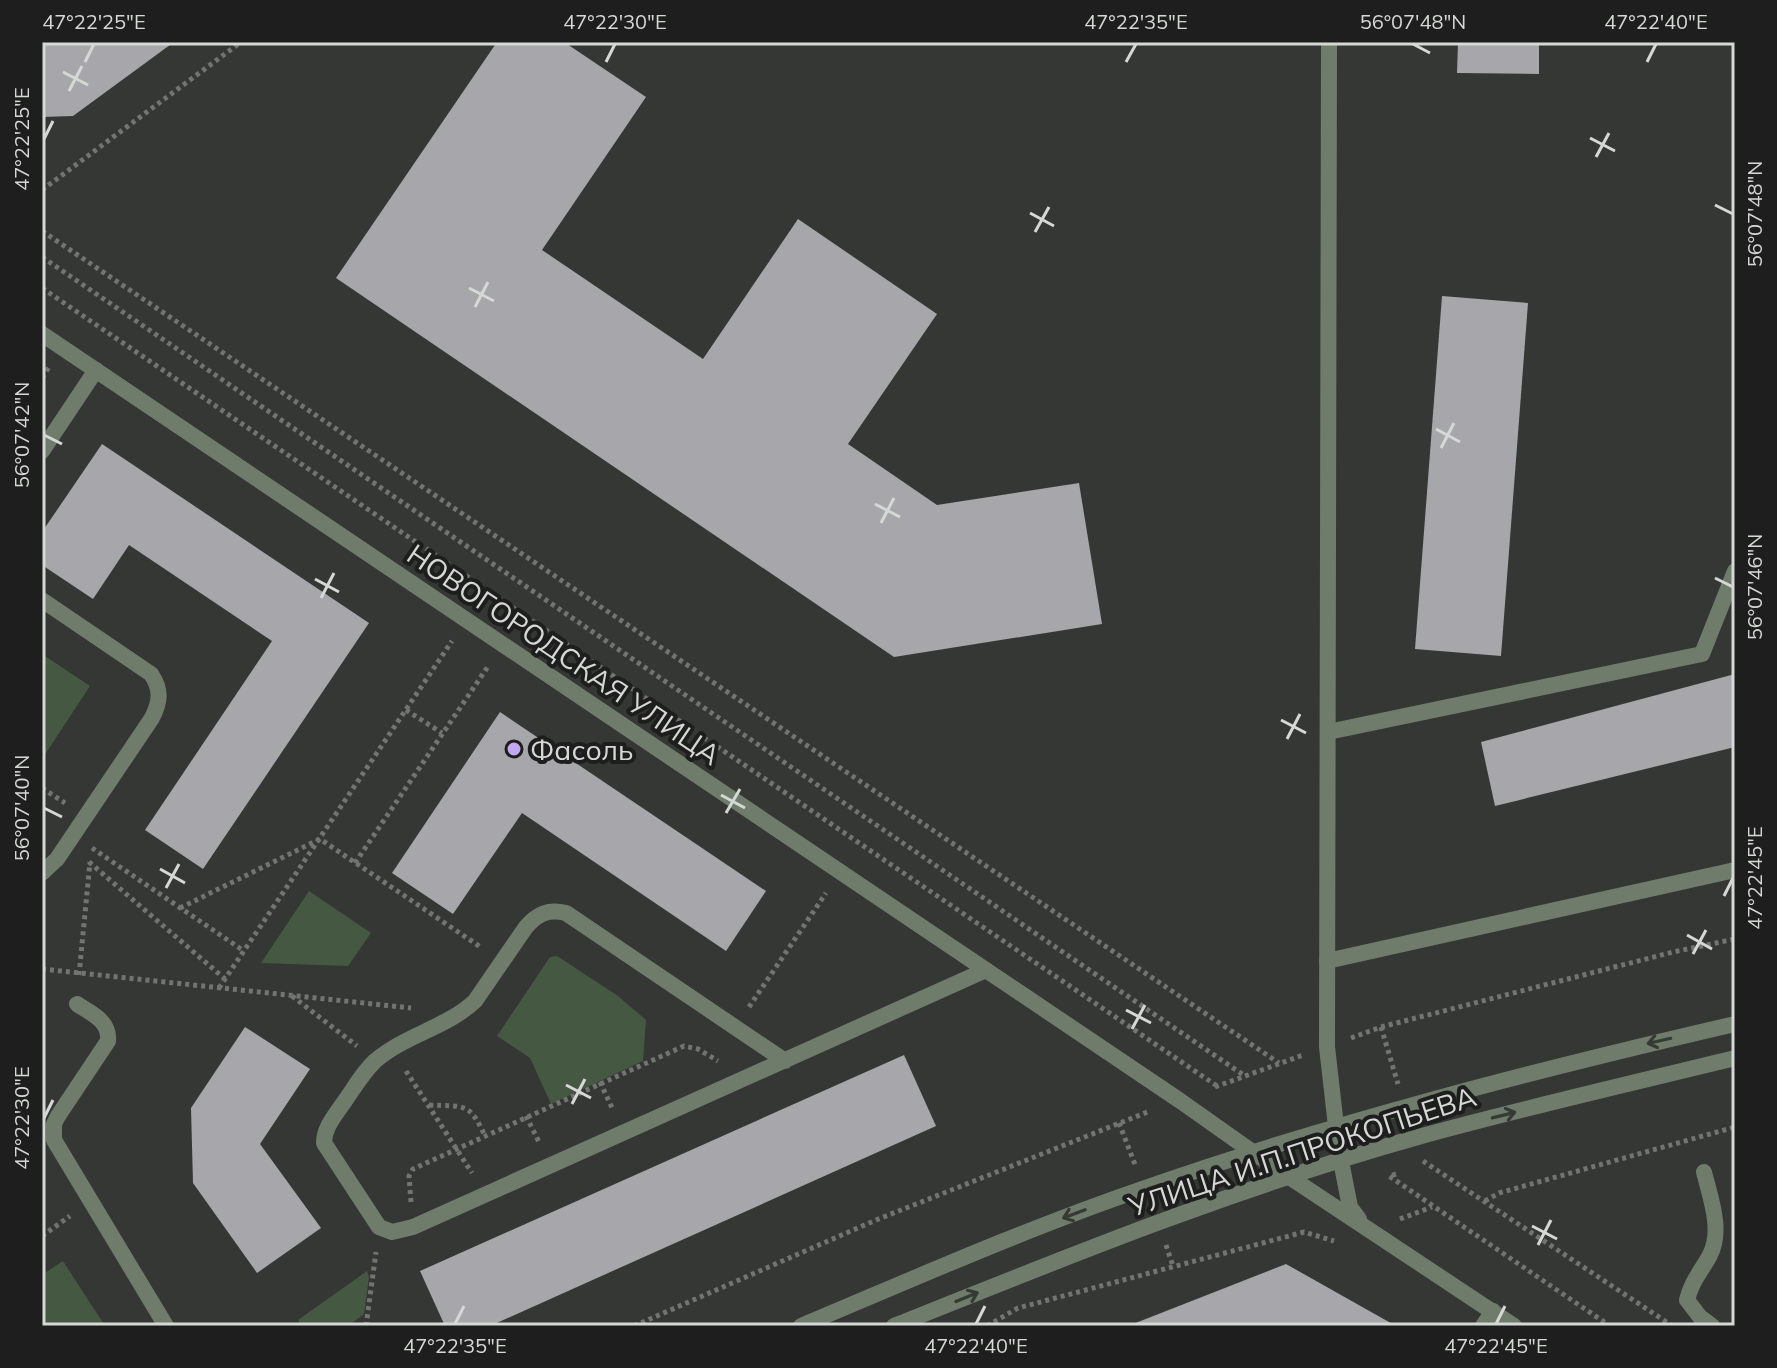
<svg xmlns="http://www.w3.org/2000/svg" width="1777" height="1368" font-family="Mulish,sans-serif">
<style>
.green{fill:#455841}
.building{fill:#a7a6aa}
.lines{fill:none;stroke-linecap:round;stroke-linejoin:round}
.path{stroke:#727472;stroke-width:5;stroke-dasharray:4 4;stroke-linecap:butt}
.service{stroke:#6f7c6b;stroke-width:16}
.minor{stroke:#6f7c6b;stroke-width:16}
.tertiary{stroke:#6f7c6b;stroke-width:16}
.oneway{stroke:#363a34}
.ticks{fill:none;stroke:#d6d8d6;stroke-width:3}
.poi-dot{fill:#c2a7f2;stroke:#1d1e1d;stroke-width:3}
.labels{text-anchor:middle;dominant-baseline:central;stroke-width:8;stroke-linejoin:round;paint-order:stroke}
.street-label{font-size:28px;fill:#d6d8d6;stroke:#1d1e1d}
.poi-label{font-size:28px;fill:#d6d8d6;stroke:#1d1e1d;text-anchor:start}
.neatline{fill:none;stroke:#d6d8d6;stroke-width:3}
.ticks-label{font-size:20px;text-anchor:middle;fill:#d6d8d6}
</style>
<rect width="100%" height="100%" fill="#353734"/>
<!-- green -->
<g class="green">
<path d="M 42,654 L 90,686 L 42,759 Z"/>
<path d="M 309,891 L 371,933 L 348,966 L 261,963 Z"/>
<path d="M 557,956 L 618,996 L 646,1020 L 643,1061 L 551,1104 L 530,1058 L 497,1036 L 550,957 Z"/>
<path d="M 63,1261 L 105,1326 L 42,1326 L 42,1275 Z"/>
<path d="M 367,1271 L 369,1277 L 364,1314 L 348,1326 L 302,1326 L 298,1320 Z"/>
</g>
<!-- building -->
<g class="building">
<path d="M 42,42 L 174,42 L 73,116 L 42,117 Z"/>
<path d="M 497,42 L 564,42 L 646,97 L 542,250 L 703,359 L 798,219 L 937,314 L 848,444 L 937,505 L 1079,483 L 1102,624 L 894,657 L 336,278 Z"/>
<path d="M 1458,42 L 1539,42 L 1539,74 L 1457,73 Z"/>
<path d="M 1442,296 L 1528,303 L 1501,656 L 1415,649 Z"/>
<path d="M 102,444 L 369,623 L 203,869 L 145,830 L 272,641 L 129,545 L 93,599 L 42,565 L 42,532 Z"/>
<path d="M 1735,674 L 1735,747 L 1495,806 L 1481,742 Z"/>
<path d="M 500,712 L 766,891 L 726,951 L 522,813 L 453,914 L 392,873 Z"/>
<path d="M 245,1027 L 310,1069 L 260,1144 L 321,1228 L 257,1273 L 193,1183 L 191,1108 Z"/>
<path d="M 904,1055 L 936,1126 L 490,1326 L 445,1326 L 420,1271 Z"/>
<path d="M 1286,1264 L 1396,1326 L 1133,1326 L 1133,1324 Z"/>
</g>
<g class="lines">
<!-- path -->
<g class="path">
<path d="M 42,190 L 241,42"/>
<path d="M 42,231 L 1279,1063"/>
<path d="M 42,257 L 1245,1076"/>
<path d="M 42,288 L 1217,1086"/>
<path d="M 42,378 L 49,367"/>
<path d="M 406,710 L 442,733"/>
<path d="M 42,788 L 65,803"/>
<path d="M 92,848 L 244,951"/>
<path d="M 89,862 L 225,979"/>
<path d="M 355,863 L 489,665"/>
<path d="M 180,908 L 320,839 L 482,948"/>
<path d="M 42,969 L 411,1008"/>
<path d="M 79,975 L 90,862"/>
<path d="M 219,988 L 452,641"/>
<path d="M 292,996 L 357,1046"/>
<path d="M 749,1007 L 826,893"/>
<path d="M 1381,1027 L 1398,1084"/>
<path d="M 1351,1038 L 1381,1027 L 1673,952 L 1735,939"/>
<path d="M 406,1071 L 472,1173"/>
<path d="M 600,1082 L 613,1110"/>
<path d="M 1215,1087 L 1303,1055"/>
<path d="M 429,1105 C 464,1107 469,1101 485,1136"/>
<path d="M 526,1116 L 540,1144"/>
<path d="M 1119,1123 L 1136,1167"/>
<path d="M 1423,1161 L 1671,1325"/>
<path d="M 1396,1174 L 1389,1176 L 1610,1326"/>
<path d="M 1485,1201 L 1499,1193 L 1735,1127"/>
<path d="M 411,1202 L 409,1176 L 413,1169 L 684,1046 L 698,1049 L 718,1061"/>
<path d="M 1400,1219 L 1432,1207"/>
<path d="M 42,1236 L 70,1216"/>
<path d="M 1166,1245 L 1173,1266"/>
<path d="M 366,1326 L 376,1252"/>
<path d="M 634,1326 L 876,1220 L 1150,1111"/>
<path d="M 987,1326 L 1018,1308 L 1304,1232 L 1334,1241"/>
</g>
<!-- service -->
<g class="service">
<path d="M 42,451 L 96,370"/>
<path d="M 42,600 L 151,674 C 162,690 160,702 152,718 L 57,859 L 42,873"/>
<path d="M 1328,732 L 1702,654 L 1735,571"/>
<path d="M 1327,961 L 1735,870"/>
<path d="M 77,1004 C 92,1014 110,1021 108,1041 L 58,1116 L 54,1124 L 54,1140 L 166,1326"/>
<path d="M 785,1061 L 566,913 C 549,909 538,913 526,927 L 475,1001 C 446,1028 405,1035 375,1061 C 362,1073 353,1090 342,1105 C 334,1117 324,1128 324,1143 L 379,1227 L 392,1232 L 413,1227 C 604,1141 795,1056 986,970"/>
<path d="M 1704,1172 C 1710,1197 1723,1230 1710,1255 C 1701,1272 1692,1280 1687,1300 L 1700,1317 L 1712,1326"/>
<path d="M 1483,1326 L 1493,1311"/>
</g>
<!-- minor -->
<g class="minor">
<path d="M 1329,42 L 1327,1047 L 1336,1126"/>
<path d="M 42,334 L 1179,1100 L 1254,1153"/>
<path d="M 1341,1161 L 1350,1207 L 1359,1219"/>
<path d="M 1291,1178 L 1514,1326"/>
</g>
<!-- tertiary -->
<g class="tertiary">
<path d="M 1336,1126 L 1341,1161"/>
<path d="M 1254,1153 L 1291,1178"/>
<path d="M 801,1326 C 915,1278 1028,1228 1145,1188 C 1338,1121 1536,1070 1735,1024"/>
<path d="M 894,1326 C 1066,1257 1239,1187 1418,1137 C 1523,1108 1629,1084 1735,1058"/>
</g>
</g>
<!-- one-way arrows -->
<defs><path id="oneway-shaft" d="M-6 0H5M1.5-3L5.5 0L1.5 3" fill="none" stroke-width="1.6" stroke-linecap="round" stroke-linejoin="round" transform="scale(2)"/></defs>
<g class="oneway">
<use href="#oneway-shaft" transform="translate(1659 1041) rotate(167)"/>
<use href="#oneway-shaft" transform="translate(1504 1115) rotate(-14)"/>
<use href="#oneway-shaft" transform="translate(1074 1214) rotate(159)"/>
<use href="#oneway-shaft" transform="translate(967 1297) rotate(-22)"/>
</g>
<!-- ticks -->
<path class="ticks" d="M 1413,44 L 1430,53M 85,62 L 94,44M 606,62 L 615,44M 1126,62 L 1136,44M 1647,62 L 1656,44M 63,72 L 88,85M 69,91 L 82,66M 1590,138 L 1615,151M 44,139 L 53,121M 1596,157 L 1609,133M 1715,205 L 1733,214M 1030,213 L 1054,226M 1035,232 L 1049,207M 469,288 L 494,301M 475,307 L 488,282M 1436,429 L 1460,442M 44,435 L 62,444M 1441,448 L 1454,423M 875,504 L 900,517M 881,523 L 894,498M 1715,578 L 1733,587M 315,579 L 339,592M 321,598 L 334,573M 1281,720 L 1306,733M 1287,739 L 1300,714M 721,795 L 745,808M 44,808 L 62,817M 726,813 L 740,789M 160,869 L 185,883M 166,888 L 179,864M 1724,896 L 1733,878M 1687,935 L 1712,949M 1693,954 L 1706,930M 1126,1010 L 1151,1023M 1132,1029 L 1145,1005M 566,1085 L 591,1098M 572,1104 L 585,1079M 44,1118 L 53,1100M 1532,1226 L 1557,1239M 1538,1245 L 1551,1220M 455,1324 L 464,1306M 976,1324 L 985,1306M 1496,1324 L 1505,1306"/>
<!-- markers -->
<circle class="poi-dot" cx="514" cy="749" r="8"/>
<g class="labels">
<!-- street labels -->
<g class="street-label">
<text transform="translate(564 654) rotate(34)">НОВОГОРОДСКАЯ УЛИЦА</text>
<text transform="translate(1302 1151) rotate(-18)">УЛИЦА И.П.ПРОКОПЬЕВА</text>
</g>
<!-- poi labels -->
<g class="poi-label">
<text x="530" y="749">Фасоль</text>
</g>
</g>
<!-- border -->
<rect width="1777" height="1368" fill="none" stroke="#1d1e1d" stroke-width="88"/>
<rect x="44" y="44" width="1689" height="1280" class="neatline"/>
<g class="ticks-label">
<text x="94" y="29">47°22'25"E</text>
<text x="615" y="29">47°22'30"E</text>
<text x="1136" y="29">47°22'35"E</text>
<text x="1413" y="29">56°07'48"N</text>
<text x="1656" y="29">47°22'40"E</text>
<text transform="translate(22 139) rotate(-90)" y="7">47°22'25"E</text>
<text transform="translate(1755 214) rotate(-90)" y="7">56°07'48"N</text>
<text transform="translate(22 435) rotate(-90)" y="7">56°07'42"N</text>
<text transform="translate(1755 587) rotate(-90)" y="7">56°07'46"N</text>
<text transform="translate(22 808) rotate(-90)" y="7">56°07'40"N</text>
<text transform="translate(1755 878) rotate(-90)" y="7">47°22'45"E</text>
<text transform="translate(22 1118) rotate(-90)" y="7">47°22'30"E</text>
<text x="455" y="1353">47°22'35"E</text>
<text x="976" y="1353">47°22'40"E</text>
<text x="1496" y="1353">47°22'45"E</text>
</g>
</svg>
